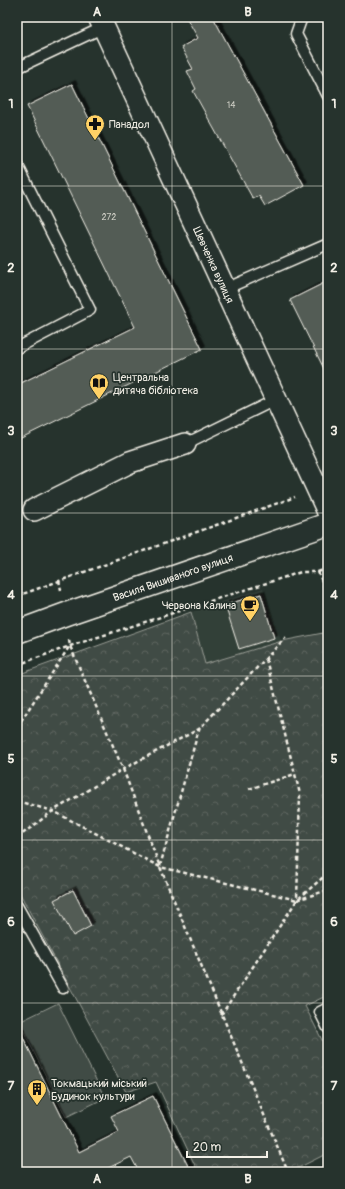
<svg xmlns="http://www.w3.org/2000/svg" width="345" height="1189" font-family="Pangolin,sans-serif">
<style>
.built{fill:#333f39}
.green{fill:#414b45;stroke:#9a9e96}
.forest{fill:url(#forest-crowns);stroke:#9a9e96}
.building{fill:#525c55;stroke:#f4f1e8;filter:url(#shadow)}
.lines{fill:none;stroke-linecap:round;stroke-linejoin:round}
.lane-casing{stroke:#f4f1e8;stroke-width:13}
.street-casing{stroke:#f4f1e8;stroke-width:24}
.secondary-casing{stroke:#f4f1e8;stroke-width:25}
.path{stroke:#f4f1e8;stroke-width:2.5;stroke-dasharray:4 3;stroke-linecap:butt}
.lane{stroke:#26332d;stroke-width:10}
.street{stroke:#26332d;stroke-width:21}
.secondary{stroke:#26332d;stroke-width:22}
.grid{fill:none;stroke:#f4f1e8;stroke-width:1;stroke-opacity:0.55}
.labels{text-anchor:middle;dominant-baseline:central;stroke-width:3.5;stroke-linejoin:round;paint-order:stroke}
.number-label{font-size:9px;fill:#ccccc3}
.poi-label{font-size:11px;fill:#f4f1e8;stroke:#26332d;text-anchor:start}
.street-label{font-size:11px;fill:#f4f1e8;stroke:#26332d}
.neatline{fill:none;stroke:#f4f1e8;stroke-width:1.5}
.grid-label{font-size:13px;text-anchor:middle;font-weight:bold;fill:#f4f1e8}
</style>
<defs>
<pattern id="forest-crowns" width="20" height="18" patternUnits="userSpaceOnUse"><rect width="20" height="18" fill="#414b45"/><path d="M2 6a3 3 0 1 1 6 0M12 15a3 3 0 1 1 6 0" fill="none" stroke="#5d6560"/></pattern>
<filter id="shadow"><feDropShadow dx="3.5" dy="-3.5" stdDeviation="0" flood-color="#0009"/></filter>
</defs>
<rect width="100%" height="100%" fill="#26332d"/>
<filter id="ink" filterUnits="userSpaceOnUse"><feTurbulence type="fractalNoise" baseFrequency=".025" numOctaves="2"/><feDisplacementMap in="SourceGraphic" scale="8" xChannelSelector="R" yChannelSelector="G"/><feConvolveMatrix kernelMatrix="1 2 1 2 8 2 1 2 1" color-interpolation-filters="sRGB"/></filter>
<g filter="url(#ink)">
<!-- built -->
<path class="built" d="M 263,588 L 281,641 L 204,664 L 191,612 Z"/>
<!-- green -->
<path class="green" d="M 58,1003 L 105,1098 L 66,1117 L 19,1022 Z"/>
<!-- forest -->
<path class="forest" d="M 191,612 L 205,664 L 282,641 L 328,632 L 328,995 L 305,1006 L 328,1052 L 328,1153 L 290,1172 L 198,1172 L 156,1082 L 126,1092 L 17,888 L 17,675 Z"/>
<!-- building -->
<g class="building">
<path d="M 186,17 L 213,17 L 304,185 L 265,206 L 259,196 L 253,199 L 193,91 L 196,89 L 187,71 L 193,69 L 181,47 L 198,38 Z"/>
<path d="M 72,84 L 202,349 L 17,440 L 17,385 L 135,327 L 27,106 Z"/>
<path d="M 328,281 L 328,377 L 290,300 Z"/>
<path d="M 261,594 L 274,638 L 239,649 L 225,605 Z"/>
<path d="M 73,890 L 91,926 L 73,936 L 54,900 Z"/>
<path d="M 17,1025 L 79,1152 L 119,1132 L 111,1116 L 153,1096 L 191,1172 L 139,1172 L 131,1157 L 100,1172 L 17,1172 Z"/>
</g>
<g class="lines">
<!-- lane casing -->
<g class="lane-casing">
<g id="lane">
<path d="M 302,17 L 296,34 L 328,96"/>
<path d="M 326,17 L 328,18"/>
<path d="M 17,68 L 104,27"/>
<path d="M 17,164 L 90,310 L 17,348"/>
<path d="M 225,289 L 328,244"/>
<path d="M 185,444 L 277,399"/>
<path d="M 17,906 L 63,988"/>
<path d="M 328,1008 L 320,1012 L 328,1028"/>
</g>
</g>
<!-- street casing -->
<g class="street-casing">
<g id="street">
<path id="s1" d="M 99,17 L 328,512"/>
<path d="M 34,510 L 130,462 L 185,444"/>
</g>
</g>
<!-- secondary casing -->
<g class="secondary-casing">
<g id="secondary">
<path id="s2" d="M 17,632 L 66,614 L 328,524"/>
</g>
</g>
<!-- path -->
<g class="path">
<path d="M 318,572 L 328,568"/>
<path d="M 59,580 L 61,590"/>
<path d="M 17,596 L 295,497"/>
<path d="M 69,640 L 70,646 L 123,769 L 160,867 L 288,1172"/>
<path d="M 266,659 L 300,794 L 297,900 L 328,890"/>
<path d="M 17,665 L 70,646 L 301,572 L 318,572 L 328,595"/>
<path d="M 17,727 L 69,647"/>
<path d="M 249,789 L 295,774"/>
<path d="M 17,801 L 53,811 L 160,867 L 297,900"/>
<path d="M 17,838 L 53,811 L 123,769 L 199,729 L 286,637"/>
<path d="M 160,866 L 199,729"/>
<path d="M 221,1015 L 297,900 L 328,873"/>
<path d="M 326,1172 L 328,1171"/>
</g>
<!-- lane -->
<use href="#lane" class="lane"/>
<!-- street -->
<use href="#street" class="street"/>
<!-- secondary -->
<use href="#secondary" class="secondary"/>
</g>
</g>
<!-- grid -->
<path class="grid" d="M 172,17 L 172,1172M 17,186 L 328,186M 17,349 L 328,349M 17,513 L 328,513M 17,676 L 328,676M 17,840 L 328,840M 17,1003 L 328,1003"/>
<!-- icons -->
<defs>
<g id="pharmacy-pin" transform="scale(1)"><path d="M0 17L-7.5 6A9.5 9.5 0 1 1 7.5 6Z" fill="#ffd166" stroke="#26332d"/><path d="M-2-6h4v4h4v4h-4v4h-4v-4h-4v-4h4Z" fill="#111"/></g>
<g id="library-pin" transform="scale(1)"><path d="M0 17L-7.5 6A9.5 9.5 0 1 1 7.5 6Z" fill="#ffd166" stroke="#26332d"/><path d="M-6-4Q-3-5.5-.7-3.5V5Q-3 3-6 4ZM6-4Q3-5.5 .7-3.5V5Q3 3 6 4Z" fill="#111"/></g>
<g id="cafe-pin" transform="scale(1)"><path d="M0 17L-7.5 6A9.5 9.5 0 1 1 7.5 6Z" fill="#ffd166" stroke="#26332d"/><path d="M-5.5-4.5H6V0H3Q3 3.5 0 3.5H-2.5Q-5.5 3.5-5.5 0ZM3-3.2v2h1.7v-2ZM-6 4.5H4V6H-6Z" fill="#111"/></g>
<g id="building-pin" transform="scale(1)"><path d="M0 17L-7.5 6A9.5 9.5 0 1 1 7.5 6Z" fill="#ffd166" stroke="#26332d"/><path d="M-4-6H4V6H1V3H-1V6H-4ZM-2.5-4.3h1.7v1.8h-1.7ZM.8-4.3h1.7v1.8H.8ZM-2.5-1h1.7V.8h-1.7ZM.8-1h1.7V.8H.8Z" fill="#111"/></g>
</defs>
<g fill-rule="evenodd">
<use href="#pharmacy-pin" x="95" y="124"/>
<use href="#library-pin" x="99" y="383"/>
<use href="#cafe-pin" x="250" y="605"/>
<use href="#building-pin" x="37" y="1089"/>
</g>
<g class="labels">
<!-- number labels -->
<g class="number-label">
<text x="231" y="105">14</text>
<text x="109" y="217">272</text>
</g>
<!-- poi labels -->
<g class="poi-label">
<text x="109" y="124">Панадол</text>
<text x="113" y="377">Центральна<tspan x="113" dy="13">дитяча бібліотека</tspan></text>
<text x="236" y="605" text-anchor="end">Червона Калина</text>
<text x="51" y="1083">Токмацький міський<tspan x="51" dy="13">Будинок культури</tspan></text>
</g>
<!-- street labels -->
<g class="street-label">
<text stroke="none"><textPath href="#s1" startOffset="273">Шевченка вулиця</textPath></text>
<text stroke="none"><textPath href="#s2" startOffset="165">Василя Вишиваного вулиця</textPath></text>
</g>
</g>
<!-- margin -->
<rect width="345" height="1189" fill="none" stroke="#26332d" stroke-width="44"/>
<!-- scale -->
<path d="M187 1151v6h80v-6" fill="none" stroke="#f4f1e8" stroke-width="2"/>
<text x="193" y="1151" font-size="12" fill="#f4f1e8" stroke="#26332d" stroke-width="3" paint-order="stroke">20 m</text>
<rect x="22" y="22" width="301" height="1145" class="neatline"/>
<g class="grid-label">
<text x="97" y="16">A</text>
<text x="248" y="16">B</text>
<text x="11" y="108">1</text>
<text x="334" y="108">1</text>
<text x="11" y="272">2</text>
<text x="334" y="272">2</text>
<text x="11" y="435">3</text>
<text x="334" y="435">3</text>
<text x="11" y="599">4</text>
<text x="334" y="599">4</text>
<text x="11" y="763">5</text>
<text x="334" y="763">5</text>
<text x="11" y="926">6</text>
<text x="334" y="926">6</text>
<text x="11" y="1090">7</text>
<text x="334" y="1090">7</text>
<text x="97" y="1183">A</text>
<text x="248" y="1183">B</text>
</g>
</svg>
